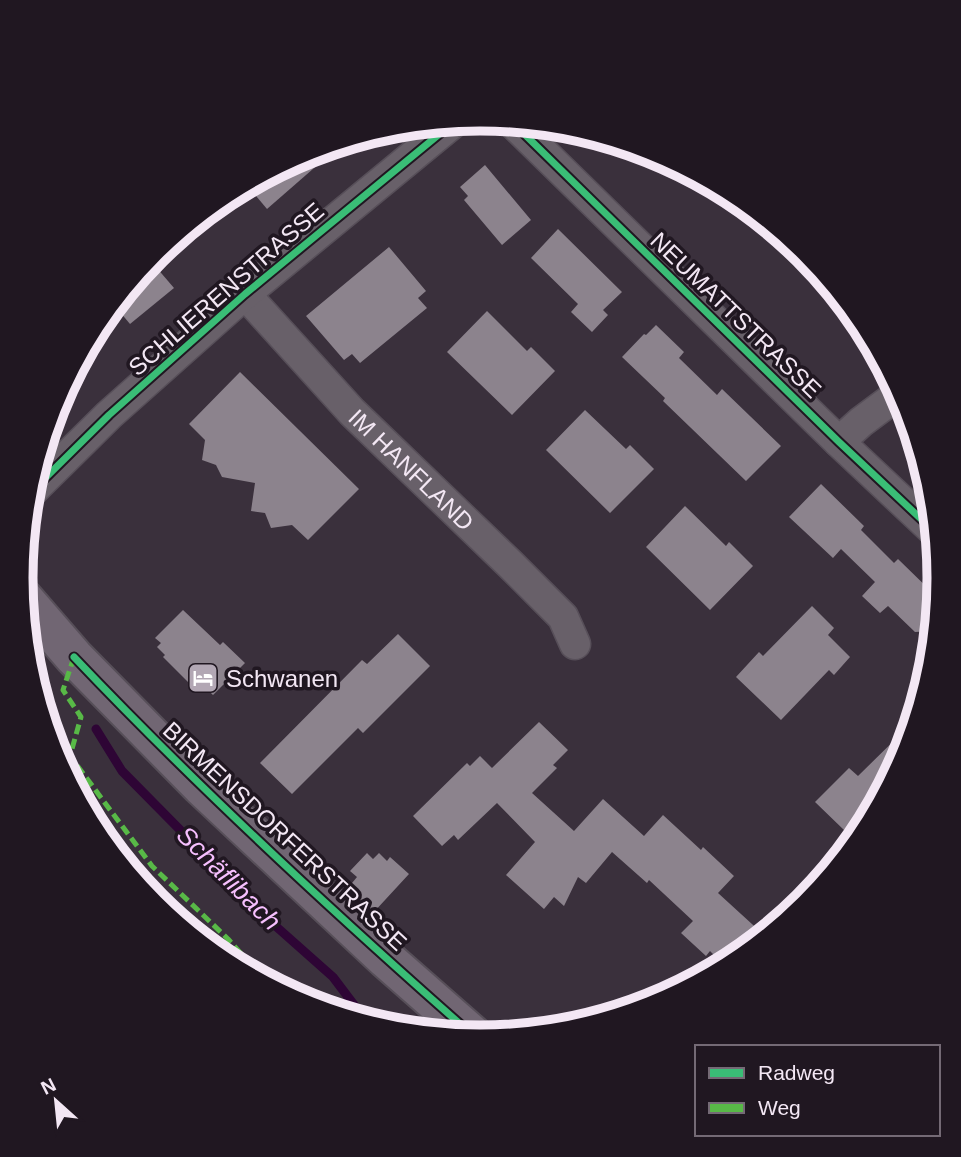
<svg xmlns="http://www.w3.org/2000/svg" width="961" height="1157" font-family="Arial,sans-serif">
<style>
.lines{fill:none;stroke-linecap:round;stroke-linejoin:round}
.stream{stroke:#2e0535;stroke-width:9}
.building{fill:#8c838d}
.minor-casing{stroke:#574f59;stroke-width:33}
.major-casing{stroke:#574f59;stroke-width:42}
.minor{stroke:#686069;stroke-width:30}
.major{stroke:#716673;stroke-width:38}
.quiet{stroke:#58b947;stroke-width:5;stroke-dasharray:10 5;stroke-linecap:butt}
.cycleway-casing{stroke:#201721;stroke-width:11}
.cycleway{stroke:#3abd76;stroke-width:7}
.labels{text-anchor:middle;dominant-baseline:central;stroke-width:7;stroke-linejoin:round;paint-order:stroke}
.street-label{font-size:24px;fill:#f3e7f4;stroke:#201721}
.poi-label{font-size:24px;fill:#f3e7f4;stroke:#201721;text-anchor:start}
.water-label{font-size:26px;font-style:italic;fill:#f6bffe;stroke:#201721}
.rim{fill:none;stroke:#f3e7f4;stroke-width:9}
</style>
<rect width="100%" height="100%" fill="#3a303c"/>
<g class="lines">
<!-- stream -->
<path class="stream" d="M 96,729 L 122,771 L 271,922 L 333,977 L 367,1022"/>
</g>
<!-- building -->
<g class="building">
<path d="M 334,145 L 337,148 L 267,209 L 247,185 L 305,154 Z"/>
<path d="M 485,165 L 531,220 L 502,245 L 464,200 L 468,196 L 460,187 Z"/>
<path d="M 558,229 L 622,292 L 603,310 L 608,315 L 592,332 L 571,312 L 578,304 L 531,258 Z"/>
<path d="M 389,247 L 426,291 L 418,298 L 427,308 L 360,363 L 352,354 L 344,360 L 306,316 Z"/>
<path d="M 150,260 L 174,288 L 130,324 L 114,305 Z"/>
<path d="M 487,311 L 527,351 L 531,347 L 555,371 L 512,415 L 447,352 Z"/>
<path d="M 656,325 L 684,352 L 679,358 L 717,395 L 722,389 L 781,446 L 746,481 L 663,401 L 665,398 L 622,357 L 644,334 L 646,335 Z"/>
<path d="M 240,372 L 359,489 L 308,540 L 292,525 L 271,528 L 265,513 L 251,511 L 255,483 L 222,477 L 216,465 L 202,460 L 205,440 L 189,424 Z"/>
<path d="M 585,410 L 626,449 L 630,445 L 654,469 L 610,513 L 546,450 Z"/>
<path d="M 821,484 L 864,526 L 861,530 L 894,563 L 898,559 L 938,598 L 935,631 L 915,632 L 888,606 L 880,613 L 862,596 L 875,582 L 841,549 L 833,558 L 789,517 Z"/>
<path d="M 685,506 L 726,546 L 729,542 L 753,566 L 710,610 L 646,547 Z"/>
<path d="M 812,606 L 834,628 L 828,635 L 850,657 L 834,675 L 829,670 L 781,720 L 736,677 L 759,652 L 763,656 Z"/>
<path d="M 183,610 L 220,645 L 223,642 L 245,663 L 213,695 L 200,682 L 194,688 L 163,657 L 165,655 L 157,647 L 161,643 L 155,638 Z"/>
<path d="M 398,634 L 430,666 L 363,733 L 358,728 L 292,794 L 260,763 L 362,660 L 367,664 Z"/>
<path d="M 916,719 L 905,755 L 880,800 L 877,797 L 844,830 L 815,802 L 849,768 L 858,776 Z"/>
<path d="M 539,722 L 568,750 L 553,765 L 557,768 L 532,793 L 574,831 L 603,799 L 644,836 L 663,815 L 701,850 L 703,847 L 734,876 L 718,893 L 765,936 L 735,961 L 725,966 L 710,951 L 706,956 L 681,933 L 693,921 L 649,880 L 647,883 L 612,852 L 586,883 L 578,877 L 564,906 L 554,897 L 544,909 L 506,875 L 535,842 L 497,803 L 458,840 L 454,835 L 442,846 L 413,816 L 467,763 L 470,766 L 480,756 L 492,768 Z"/>
<path d="M 367,853 L 373,859 L 379,853 L 387,861 L 390,857 L 409,874 L 373,913 L 347,889 L 357,877 L 350,871 Z"/>
</g>
<g class="lines">
<!-- minor casing -->
<g class="minor-casing">
<g id="minor">
<path d="M 512,122 L 839,442 L 936,533"/>
<path id="s1" d="M 245,294 L 352,412 L 510,564 L 563,617 L 575,644"/>
<path d="M 839,442 L 861,422 L 900,393"/>
<path d="M 30,493 L 109,415 L 245,294 L 454,122"/>
</g>
</g>
<!-- major casing -->
<g class="major-casing">
<path id="major" d="M 23,598 L 74,657 L 201,786 L 386,959 L 476,1038"/>
</g>
<!-- minor -->
<use href="#minor" class="minor"/>
<!-- major -->
<use href="#major" class="major"/>
<!-- quiet -->
<path class="quiet" d="M 74,657 L 63,690 L 81,717 L 70,756 L 152,866 L 228,939 L 268,984"/>
<!-- cycleway casing -->
<g class="cycleway-casing">
<g id="cycleway">
<path d="M 512,122 L 839,442 L 936,533"/>
<path d="M 30,493 L 109,415 L 245,294 L 454,122"/>
<path d="M 74,657 C 201,791 337,916 476,1038"/>
</g>
</g>
<!-- cycleway -->
<use href="#cycleway" class="cycleway"/>
</g>
<!-- icons -->
<defs>
<g id="hotel-square" transform="scale(1.575)"><rect x="-9" y="-9" width="18" height="18" rx="4" fill="#b2a7b4" stroke="#201721"/><path d="M-6-4.5h1.5V1H6V5H4.5V3h-9V5H-6ZM-4 0a1.8 1.8 0 1 1 3.6 0ZM.5 0V-2.5h3Q6-2.5 6 0Z" fill="#fff"/></g>
</defs>
<g fill-rule="evenodd">
<use href="#hotel-square" x="203" y="678"/>
</g>
<g class="labels">
<!-- street labels -->
<g class="street-label">
<text transform="translate(226 289) rotate(-41)">SCHLIERENSTRASSE</text>
<text transform="translate(736 315) rotate(44)">NEUMATTSTRASSE</text>
<text stroke="none"><textPath href="#s1" startOffset="242">IM HANFLAND</textPath></text>
<text transform="translate(285 836) rotate(43)">BIRMENSDORFERSTRASSE</text>
</g>
<!-- poi labels -->
<g class="poi-label">
<text x="226" y="678">Schwanen</text>
</g>
<!-- water labels -->
<g class="water-label">
<text transform="translate(229 878) rotate(45)">Schäflibach</text>
</g>
</g>
<!-- crop -->
<path d="M0 0H961V1157H0ZM33 578a447 447 0 1 1 894 0a447 447 0 1 1-894 0Z" fill="#201721" fill-rule="evenodd"/>
<path class="rim" d="M33 578a447 447 0 1 1 894 0a447 447 0 1 1-894 0Z"/>
<!-- legend -->
<rect x="695" y="1045" width="245" height="91" fill="#201721" stroke="#746a75" stroke-width="2"/>
<rect x="709" y="1068" width="35" height="10" fill="#3abd76" stroke="#746a75" stroke-width="2"/>
<text x="758" y="1080" font-size="21" fill="#f3e7f4">Radweg</text>
<rect x="709" y="1103" width="35" height="10" fill="#58b947" stroke="#746a75" stroke-width="2"/>
<text x="758" y="1115" font-size="21" fill="#f3e7f4">Weg</text>
<!-- north arrow -->
<g transform="translate(56 1101) rotate(333)" stroke="#201721" stroke-width="5" paint-order="stroke">
<path d="M0-5L12 26L0 18L-12 26Z" fill="#f3e7f4"/>
<text y="-10" font-size="19" font-weight="bold" text-anchor="middle" fill="#f3e7f4">N</text>
</g>
</svg>
